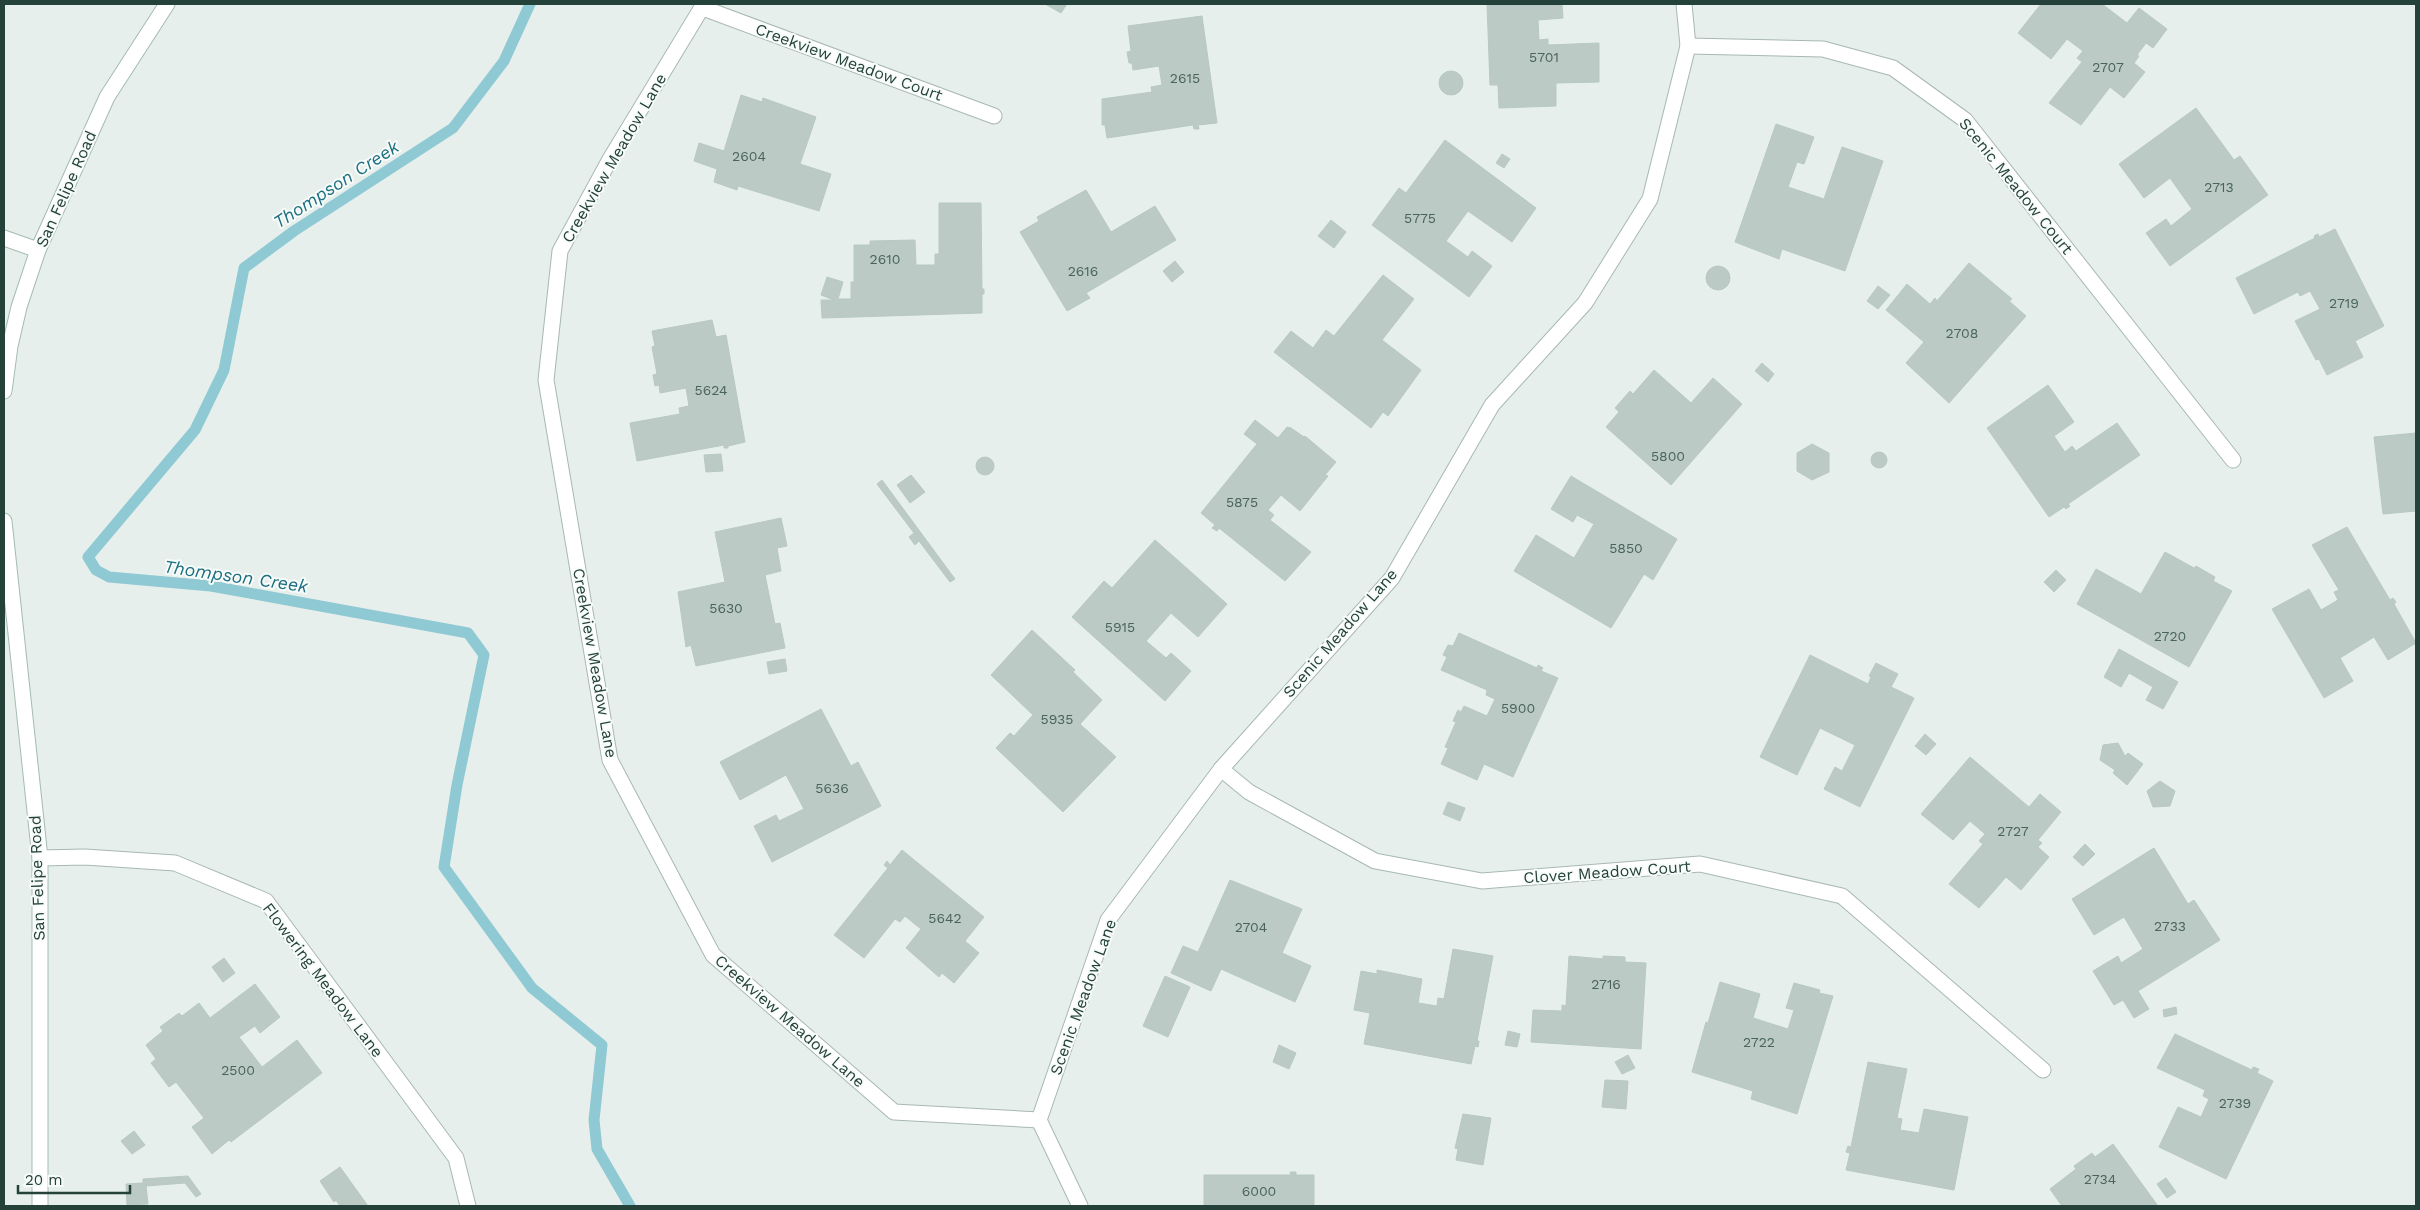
<svg xmlns="http://www.w3.org/2000/svg" width="2420" height="1210" font-family="'Work Sans',sans-serif">
<style>
.lines{fill:none;stroke-linecap:round;stroke-linejoin:round}
.stream{stroke:#8ec9d4;stroke-width:11}
.building{fill:#bbcac4;stroke:#b8c9c2}
.street-casing{stroke:#a8b8b2;stroke-width:17}
.secondary-casing{stroke:#a4bbb3;stroke-width:17}
.street{stroke:#fff;stroke-width:15}
.secondary{stroke:#fff;stroke-width:15}
.labels{text-anchor:middle;dominant-baseline:central;stroke-width:4;stroke-linejoin:round;paint-order:stroke}
.number-label{font-size:14px;fill:#4a645c}
.street-label{font-size:16px;fill:#24423a;stroke:#f7fbf9}
.water-label{font-size:18px;font-style:italic;fill:#1c6f80;stroke:#f7fbf9}
</style>
<rect width="100%" height="100%" fill="#e6efeb"/>
<g class="lines">
<!-- stream -->
<path class="stream" d="M 530,4 L 504,61 L 453,128 L 294,231 L 244,268 L 224,370 L 195,430 L 88,557 L 96,570 L 109,577 L 211,586 L 468,633 L 484,655 L 457,785 L 444,867 L 532,988 L 602,1045 L 594,1120 L 597,1149 L 630,1206"/>
</g>
<!-- building -->
<g class="building">
<path d="M 1045,4 L 1067,4 L 1061,13 Z"/>
<path d="M 1487,4 L 1562,4 L 1563,18 L 1538,20 L 1539,40 L 1548,39 L 1548,45 L 1599,43 L 1599,82 L 1556,83 L 1556,106 L 1499,108 L 1498,85 L 1490,85 Z"/>
<path d="M 2041,4 L 2102,4 L 2127,23 L 2139,8 L 2167,29 L 2153,48 L 2146,43 L 2137,55 L 2139,56 L 2134,63 L 2145,72 L 2124,98 L 2110,87 L 2081,125 L 2049,103 L 2082,62 L 2077,58 L 2083,51 L 2067,39 L 2051,59 L 2018,33 Z"/>
<path d="M 1202,16 L 1217,123 L 1198,125 L 1199,129 L 1194,129 L 1193,125 L 1107,138 L 1105,125 L 1102,125 L 1102,99 L 1152,92 L 1151,87 L 1162,85 L 1159,66 L 1133,70 L 1132,63 L 1129,63 L 1127,52 L 1131,51 L 1128,26 Z"/>
<circle cx="1451" cy="83" r="12"/>
<path d="M 741,95 L 762,102 L 763,98 L 816,117 L 800,164 L 831,174 L 819,211 L 738,186 L 737,190 L 714,182 L 717,169 L 694,161 L 699,143 L 724,151 Z"/>
<path d="M 2196,108 L 2234,160 L 2240,156 L 2268,195 L 2170,266 L 2146,233 L 2166,219 L 2171,226 L 2192,209 L 2170,178 L 2144,198 L 2119,164 Z"/>
<path d="M 1776,124 L 1814,137 L 1804,164 L 1797,162 L 1788,187 L 1824,199 L 1842,147 L 1883,161 L 1845,271 L 1782,249 L 1779,259 L 1735,242 Z"/>
<path d="M 1445,140 L 1536,208 L 1512,242 L 1468,211 L 1446,241 L 1468,257 L 1472,251 L 1492,266 L 1469,297 L 1372,225 L 1399,188 L 1406,193 Z"/>
<path d="M 1502,154 L 1510,159 L 1504,168 L 1496,163 Z"/>
<path d="M 1086,190 L 1111,232 L 1155,206 L 1176,240 L 1086,293 L 1090,298 L 1067,311 L 1020,232 L 1039,221 L 1037,217 Z"/>
<path d="M 939,203 L 981,203 L 982,289 L 984,289 L 984,294 L 982,294 L 982,313 L 822,318 L 821,300 L 834,300 L 821,295 L 827,277 L 843,282 L 838,299 L 851,299 L 851,282 L 854,282 L 854,245 L 870,245 L 870,241 L 915,240 L 916,265 L 935,265 L 935,254 L 939,254 Z"/>
<path d="M 1331,220 L 1346,232 L 1334,248 L 1318,236 Z"/>
<path d="M 2335,229 L 2384,326 L 2355,341 L 2363,357 L 2327,375 L 2319,359 L 2316,360 L 2295,321 L 2320,309 L 2310,291 L 2300,296 L 2298,292 L 2254,314 L 2236,278 L 2315,238 L 2314,236 L 2318,234 L 2319,237 Z"/>
<path d="M 1175,261 L 1184,272 L 1172,282 L 1163,271 Z"/>
<path d="M 1969,263 L 2012,299 L 2009,301 L 2026,316 L 1949,403 L 1906,363 L 1924,342 L 1886,310 L 1907,284 L 1930,304 L 1935,298 L 1937,301 Z"/>
<circle cx="1718" cy="278" r="12"/>
<path d="M 1383,275 L 1414,299 L 1382,340 L 1421,370 L 1388,416 L 1383,412 L 1371,428 L 1274,352 L 1291,331 L 1313,348 L 1326,330 L 1334,336 Z"/>
<path d="M 1878,286 L 1890,295 L 1878,309 L 1867,301 Z"/>
<path d="M 712,320 L 716,337 L 726,335 L 745,442 L 728,446 L 728,448 L 724,448 L 724,445 L 637,461 L 630,423 L 680,414 L 679,408 L 689,406 L 686,388 L 660,393 L 659,385 L 655,386 L 653,375 L 657,374 L 652,347 L 655,346 L 652,331 Z"/>
<path d="M 1762,363 L 1774,374 L 1768,382 L 1755,371 Z"/>
<path d="M 1654,370 L 1691,403 L 1713,378 L 1742,404 L 1671,485 L 1606,427 L 1619,412 L 1615,408 L 1630,391 L 1633,394 Z"/>
<path d="M 2048,385 L 2074,422 L 2054,436 L 2065,452 L 2072,446 L 2076,451 L 2117,423 L 2140,455 L 2068,504 L 2070,506 L 2066,509 L 2064,507 L 2049,517 L 1987,428 Z"/>
<path d="M 1255,420 L 1278,438 L 1287,427 L 1291,428 L 1304,437 L 1305,436 L 1336,462 L 1325,475 L 1328,476 L 1300,511 L 1281,495 L 1268,510 L 1274,515 L 1270,520 L 1311,552 L 1285,581 L 1219,528 L 1217,531 L 1212,528 L 1215,525 L 1201,513 L 1257,444 L 1244,434 Z"/>
<path d="M 2416,433 L 2416,511 L 2383,514 L 2374,437 Z"/>
<path d="M 1812,444 L 1829,453 L 1829,472 L 1812,480 L 1797,471 L 1797,453 Z"/>
<circle cx="1879" cy="460" r="8"/>
<path d="M 721,454 L 723,471 L 706,472 L 704,455 Z"/>
<circle cx="985" cy="466" r="9"/>
<path d="M 911,475 L 925,492 L 910,503 L 897,485 Z"/>
<path d="M 1571,476 L 1677,539 L 1653,580 L 1644,574 L 1611,628 L 1514,571 L 1536,535 L 1574,558 L 1594,524 L 1577,515 L 1573,522 L 1551,509 Z"/>
<path d="M 882,480 L 955,579 L 950,582 L 919,541 L 915,545 L 909,537 L 914,533 L 877,484 Z"/>
<path d="M 781,518 L 787,546 L 777,548 L 781,571 L 765,575 L 775,624 L 780,623 L 785,648 L 696,666 L 691,645 L 686,647 L 678,592 L 725,582 L 715,532 Z"/>
<path d="M 2347,527 L 2390,600 L 2393,598 L 2396,602 L 2394,604 L 2416,643 L 2388,660 L 2374,637 L 2340,658 L 2353,681 L 2324,698 L 2272,609 L 2309,589 L 2321,610 L 2338,600 L 2334,592 L 2339,590 L 2312,545 Z"/>
<path d="M 1155,540 L 1227,604 L 1198,637 L 1171,613 L 1146,641 L 1166,658 L 1171,653 L 1191,671 L 1165,701 L 1072,617 L 1104,581 L 1112,588 Z"/>
<path d="M 2165,552 L 2194,568 L 2196,566 L 2215,577 L 2213,581 L 2232,591 L 2189,667 L 2077,604 L 2096,569 L 2141,594 Z"/>
<path d="M 2056,570 L 2066,580 L 2054,592 L 2044,582 Z"/>
<path d="M 1032,630 L 1075,670 L 1073,672 L 1102,700 L 1080,724 L 1116,757 L 1063,812 L 996,748 L 1010,733 L 1014,736 L 1033,715 L 991,675 Z"/>
<path d="M 1459,633 L 1537,668 L 1538,665 L 1543,668 L 1541,671 L 1558,678 L 1513,777 L 1484,764 L 1477,780 L 1441,764 L 1448,748 L 1445,747 L 1456,722 L 1453,721 L 1458,710 L 1461,712 L 1464,706 L 1487,716 L 1495,699 L 1486,695 L 1487,690 L 1441,670 L 1447,657 L 1443,655 L 1448,645 L 1453,646 Z"/>
<path d="M 2119,649 L 2178,682 L 2163,709 L 2146,700 L 2153,687 L 2129,673 L 2121,687 L 2104,677 Z"/>
<path d="M 1810,655 L 1868,684 L 1871,677 L 1869,676 L 1876,663 L 1898,674 L 1891,687 L 1914,698 L 1860,807 L 1824,789 L 1835,767 L 1842,771 L 1855,745 L 1820,728 L 1797,775 L 1760,757 Z"/>
<path d="M 785,659 L 787,671 L 769,674 L 767,662 Z"/>
<path d="M 821,709 L 851,766 L 858,762 L 881,806 L 772,862 L 754,826 L 776,815 L 779,821 L 804,809 L 786,775 L 740,800 L 720,762 Z"/>
<path d="M 1925,734 L 1936,744 L 1926,755 L 1915,746 Z"/>
<path d="M 2118,743 L 2125,756 L 2128,753 L 2143,764 L 2127,785 L 2113,773 L 2115,770 L 2100,760 L 2103,745 Z"/>
<path d="M 1970,757 L 2029,807 L 2040,794 L 2061,812 L 2038,840 L 2042,843 L 2038,847 L 2049,857 L 2021,890 L 2006,877 L 1979,908 L 1949,884 L 1983,844 L 1979,841 L 1985,834 L 1970,821 L 1953,840 L 1921,814 Z"/>
<path d="M 2160,781 L 2175,791 L 2170,806 L 2153,807 L 2147,791 Z"/>
<path d="M 1448,802 L 1465,808 L 1460,821 L 1443,814 Z"/>
<path d="M 2085,844 L 2095,854 L 2083,866 L 2073,857 Z"/>
<path d="M 2154,848 L 2188,904 L 2194,900 L 2220,940 L 2138,991 L 2149,1009 L 2134,1018 L 2123,1000 L 2114,1005 L 2093,971 L 2118,956 L 2121,963 L 2143,949 L 2124,917 L 2094,935 L 2072,899 Z"/>
<path d="M 902,850 L 984,917 L 965,941 L 979,953 L 954,983 L 942,973 L 939,977 L 906,948 L 921,929 L 905,916 L 900,922 L 895,919 L 864,958 L 834,935 L 888,868 L 884,865 L 887,861 L 890,865 Z"/>
<path d="M 1230,880 L 1302,909 L 1282,953 L 1311,966 L 1295,1002 L 1221,969 L 1211,991 L 1171,973 L 1183,946 L 1198,952 Z"/>
<path d="M 1453,949 L 1493,956 L 1477,1041 L 1479,1041 L 1478,1047 L 1475,1046 L 1471,1064 L 1364,1044 L 1370,1013 L 1354,1010 L 1361,971 L 1377,974 L 1377,970 L 1422,979 L 1418,1003 L 1437,1006 L 1438,998 L 1444,999 Z"/>
<path d="M 1569,956 L 1603,959 L 1603,956 L 1625,957 L 1625,962 L 1646,963 L 1641,1049 L 1531,1042 L 1533,1010 L 1562,1011 L 1562,1005 L 1566,1006 Z"/>
<path d="M 224,958 L 235,973 L 223,982 L 212,967 Z"/>
<path d="M 1165,976 L 1190,987 L 1168,1037 L 1143,1026 Z"/>
<path d="M 1720,982 L 1760,994 L 1753,1018 L 1788,1029 L 1794,1010 L 1786,1008 L 1794,983 L 1820,990 L 1819,993 L 1833,996 L 1797,1114 L 1751,1099 L 1753,1091 L 1692,1072 L 1706,1022 L 1708,1023 Z"/>
<path d="M 255,984 L 280,1017 L 260,1033 L 255,1026 L 239,1037 L 262,1067 L 297,1040 L 322,1073 L 231,1142 L 229,1140 L 212,1154 L 192,1127 L 204,1118 L 176,1082 L 169,1087 L 151,1063 L 156,1059 L 146,1045 L 163,1031 L 160,1027 L 179,1013 L 182,1016 L 199,1003 L 210,1018 Z"/>
<path d="M 2176,1007 L 2177,1014 L 2164,1017 L 2163,1010 Z"/>
<path d="M 1508,1031 L 1520,1034 L 1517,1047 L 1505,1045 Z"/>
<path d="M 2175,1034 L 2252,1070 L 2253,1067 L 2259,1069 L 2257,1073 L 2273,1081 L 2226,1179 L 2159,1147 L 2178,1107 L 2201,1117 L 2209,1099 L 2203,1096 L 2205,1090 L 2157,1068 Z"/>
<path d="M 1279,1045 L 1296,1053 L 1289,1069 L 1273,1062 Z"/>
<path d="M 1628,1055 L 1635,1068 L 1622,1074 L 1615,1062 Z"/>
<path d="M 1868,1062 L 1907,1069 L 1897,1118 L 1902,1119 L 1900,1130 L 1919,1133 L 1924,1109 L 1968,1117 L 1954,1190 L 1846,1170 L 1850,1153 L 1846,1152 L 1848,1146 L 1851,1147 Z"/>
<path d="M 1605,1080 L 1628,1081 L 1626,1109 L 1602,1107 Z"/>
<path d="M 1463,1114 L 1491,1118 L 1483,1165 L 1456,1160 L 1458,1149 L 1455,1148 Z"/>
<path d="M 134,1131 L 145,1145 L 132,1154 L 121,1141 Z"/>
<path d="M 2113,1144 L 2158,1206 L 2062,1206 L 2050,1189 L 2076,1169 L 2074,1166 L 2092,1153 L 2095,1157 Z"/>
<path d="M 340,1167 L 368,1206 L 340,1206 L 336,1200 L 334,1202 L 320,1181 Z"/>
<path d="M 1290,1172 L 1296,1172 L 1296,1175 L 1314,1175 L 1314,1206 L 1204,1206 L 1204,1175 L 1291,1175 Z"/>
<path d="M 188,1176 L 201,1194 L 196,1197 L 185,1183 L 146,1186 L 148,1204 L 127,1205 L 126,1184 L 143,1183 L 143,1179 Z"/>
<path d="M 2166,1178 L 2176,1192 L 2167,1198 L 2157,1184 Z"/>
</g>
<g class="lines">
<!-- street casing -->
<g class="street-casing">
<g id="street">
<path d="M 704,4 L 609,161 L 560,251 L 546,380 L 610,760 L 713,955 L 894,1112 L 1039,1120"/>
<path d="M 703,8 L 994,116"/>
<path d="M 1688,46 L 1823,49 L 1893,68 L 1965,120 L 2233,460"/>
<path d="M 1221,769 L 1249,792 L 1375,861 L 1482,881 L 1700,864 L 1842,896 L 2043,1070"/>
<path d="M 40,858 L 85,857 L 175,863 L 266,901 L 456,1158 L 468,1206"/>
<path d="M 1080,1206 L 1039,1120 L 1108,920 L 1221,769 L 1392,578 L 1492,405 L 1585,303 L 1650,199 L 1688,46 L 1684,4"/>
</g>
</g>
<!-- secondary casing -->
<g class="secondary-casing">
<g id="secondary">
<path d="M 4,238 L 38,250"/>
<path d="M 4,391 L 10,346 L 19,307 L 38,250 L 107,97 L 167,4"/>
<path d="M 4,521 L 40,858 L 40,1206"/>
</g>
</g>
<!-- street -->
<use href="#street" class="street"/>
<!-- secondary -->
<use href="#secondary" class="secondary"/>
</g>
<g class="labels">
<!-- number labels -->
<g class="number-label">
<text x="1544" y="57">5701</text>
<text x="2108" y="67">2707</text>
<text x="1185" y="78">2615</text>
<text x="749" y="156">2604</text>
<text x="2219" y="187">2713</text>
<text x="1420" y="218">5775</text>
<text x="885" y="259">2610</text>
<text x="1083" y="271">2616</text>
<text x="2344" y="303">2719</text>
<text x="1962" y="333">2708</text>
<text x="711" y="390">5624</text>
<text x="1668" y="456">5800</text>
<text x="1242" y="502">5875</text>
<text x="1626" y="548">5850</text>
<text x="726" y="608">5630</text>
<text x="1120" y="627">5915</text>
<text x="2170" y="636">2720</text>
<text x="1518" y="708">5900</text>
<text x="1057" y="719">5935</text>
<text x="832" y="788">5636</text>
<text x="2013" y="831">2727</text>
<text x="945" y="918">5642</text>
<text x="2170" y="926">2733</text>
<text x="1251" y="927">2704</text>
<text x="1606" y="984">2716</text>
<text x="1759" y="1042">2722</text>
<text x="238" y="1070">2500</text>
<text x="2235" y="1103">2739</text>
<text x="2100" y="1179">2734</text>
<text x="1259" y="1191">6000</text>
</g>
<!-- street labels -->
<g class="street-label">
<text transform="translate(849 62) rotate(20)">Creekview Meadow Court</text>
<text transform="translate(614 158) rotate(-60)">Creekview Meadow Lane</text>
<text transform="translate(2016 186) rotate(51)">Scenic Meadow Court</text>
<text transform="translate(66 189) rotate(-66)">San Felipe Road</text>
<text transform="translate(1340 633) rotate(-49)">Scenic Meadow Lane</text>
<text transform="translate(595 663) rotate(80)">Creekview Meadow Lane</text>
<text transform="translate(1607 872) rotate(-4)">Clover Meadow Court</text>
<text transform="translate(37 878) rotate(-92)">San Felipe Road</text>
<text transform="translate(323 980) rotate(53)">Flowering Meadow Lane</text>
<text transform="translate(1083 997) rotate(-70)">Scenic Meadow Lane</text>
<text transform="translate(790 1021) rotate(41)">Creekview Meadow Lane</text>
</g>
<!-- water labels -->
<g class="water-label">
<text transform="translate(336 184) rotate(-33)">Thompson Creek</text>
<text transform="translate(236 576) rotate(8)">Thompson Creek</text>
</g>
</g>
<!-- border -->
<rect width="2420" height="1210" fill="none" stroke="#24423a" stroke-width="10"/>
<!-- scale -->
<path d="M18 1185v8h112v-8" fill="none" stroke="#24423a" stroke-width="2.5"/>
<text x="25" y="1185" font-size="15" fill="#24423a" stroke="#f7fbf9" stroke-width="4" paint-order="stroke">20 m</text>
</svg>
